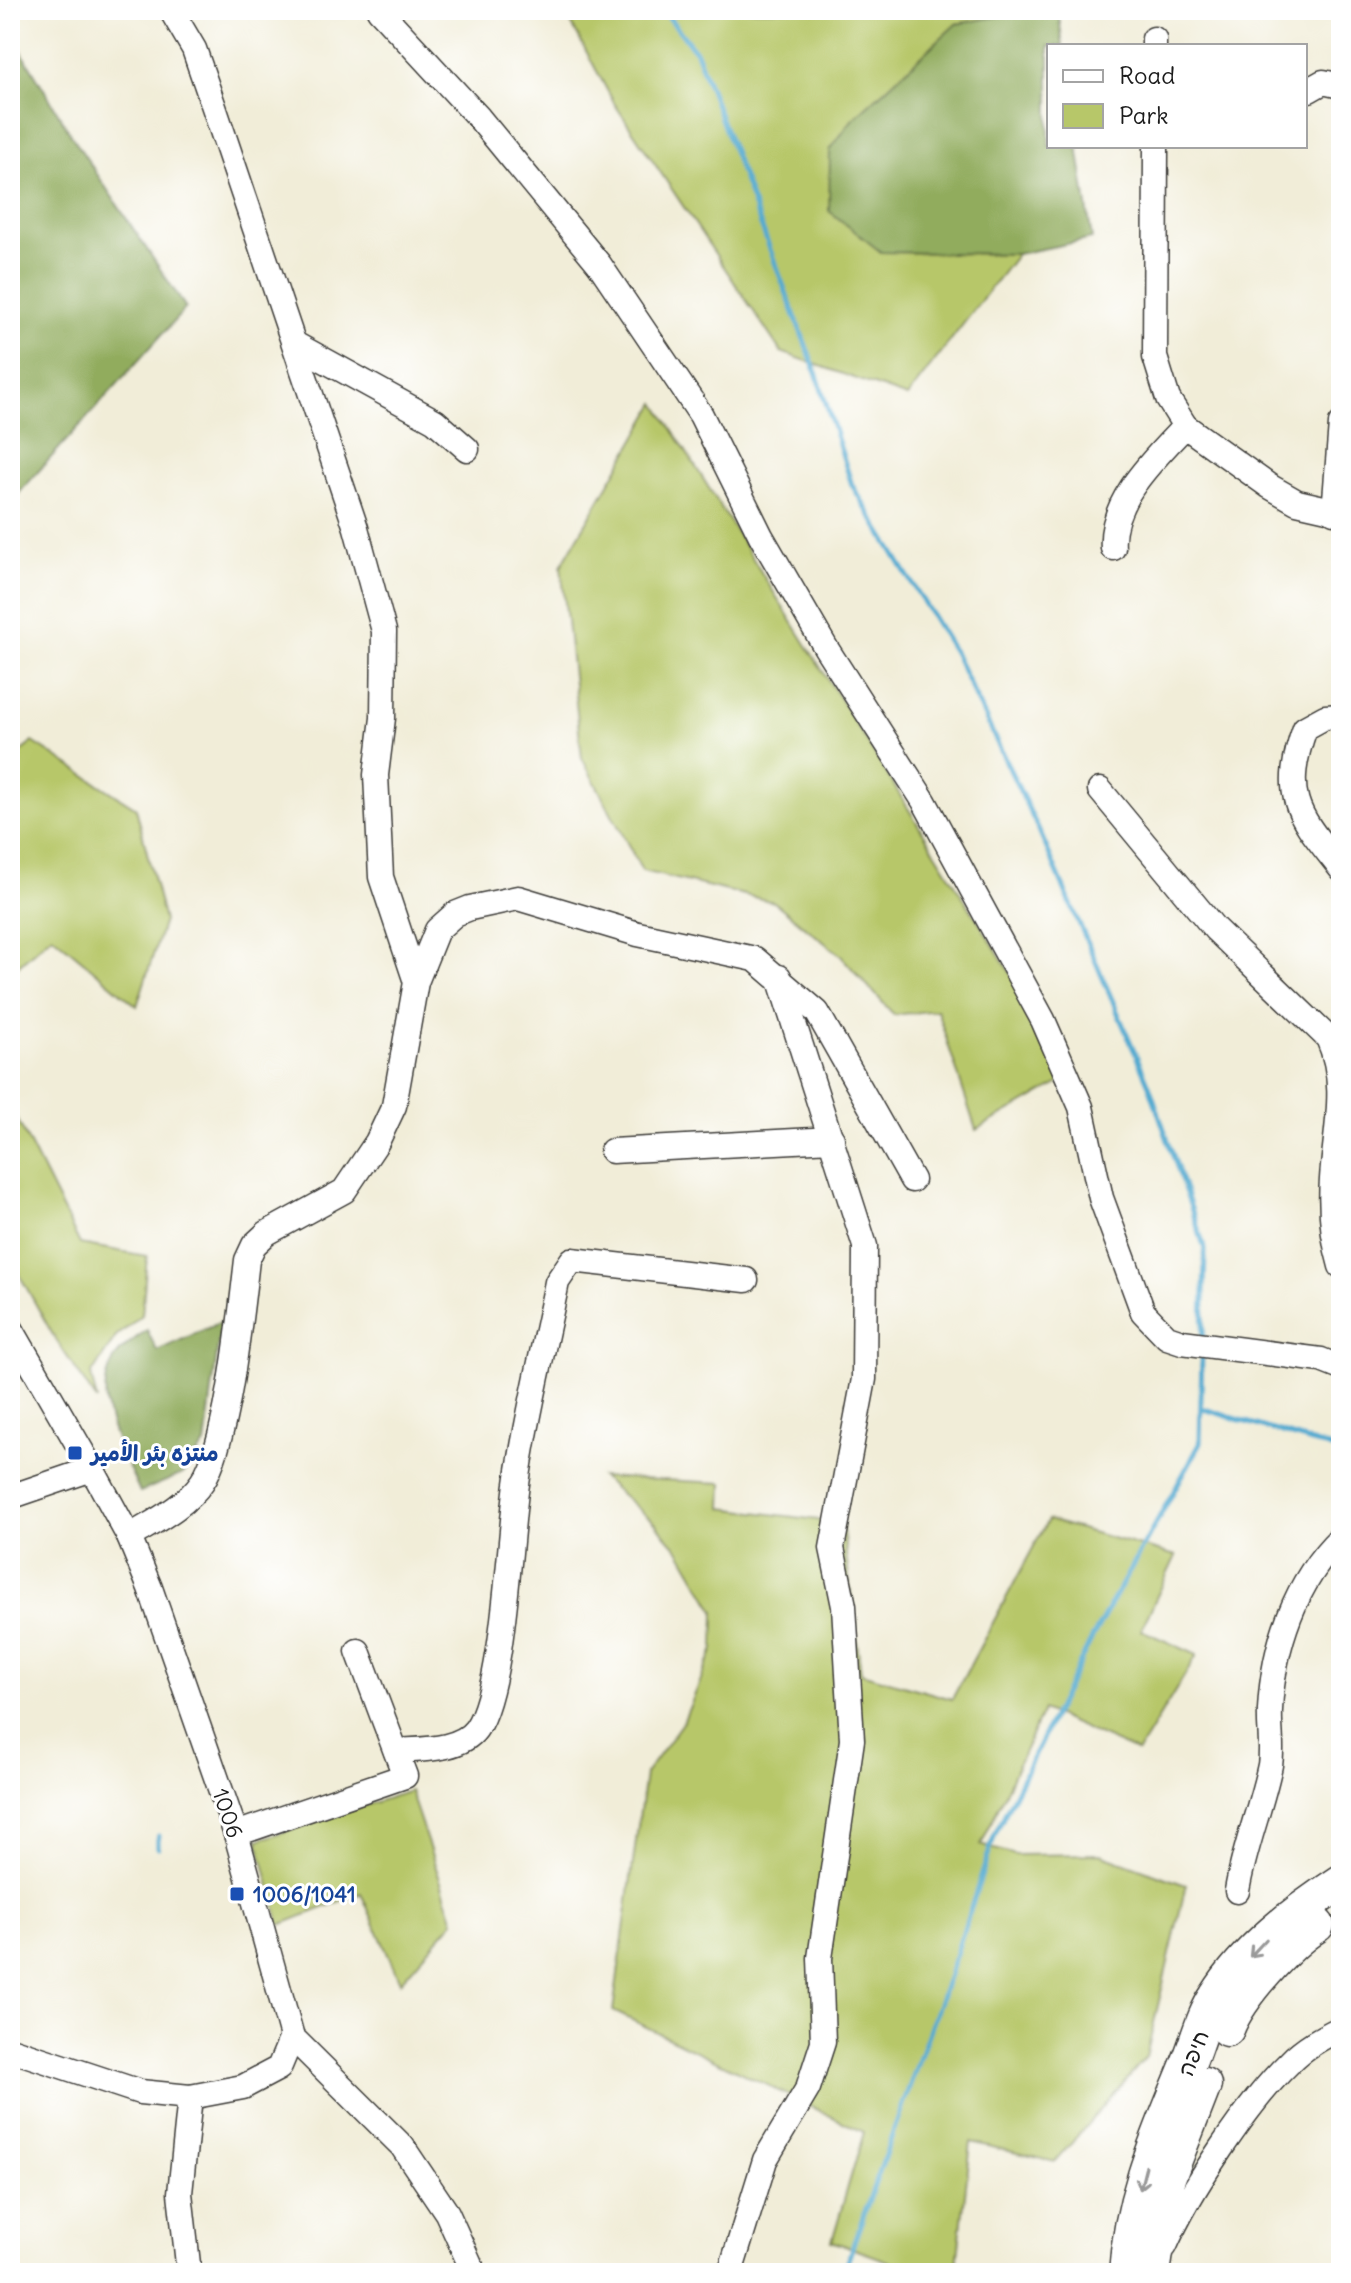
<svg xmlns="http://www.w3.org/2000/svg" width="1351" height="2283" font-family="Delius,'Playpen Sans Arabic','Playpen Sans Hebrew',sans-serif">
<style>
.green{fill:#b7c769;stroke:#6a7242;stroke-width:2}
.forest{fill:#91ac5d;stroke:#56643c;stroke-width:2}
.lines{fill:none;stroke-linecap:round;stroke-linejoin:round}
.stream{stroke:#53aad0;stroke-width:5}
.minor-casing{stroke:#3c3b38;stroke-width:27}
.highway-casing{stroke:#3c3b38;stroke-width:37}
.minor{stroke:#fff;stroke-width:24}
.highway{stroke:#fff;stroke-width:34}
.oneway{stroke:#999}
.transit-dot{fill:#1a4fb4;stroke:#fff;stroke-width:3}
.labels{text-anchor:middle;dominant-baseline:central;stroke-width:6;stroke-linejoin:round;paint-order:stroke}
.transit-label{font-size:22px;font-weight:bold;fill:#164399;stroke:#fff;text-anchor:start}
.street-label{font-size:22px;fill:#1c1c1c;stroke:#fff}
</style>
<rect width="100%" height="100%" fill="#fff"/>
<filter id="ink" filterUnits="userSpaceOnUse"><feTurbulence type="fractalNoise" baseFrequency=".0125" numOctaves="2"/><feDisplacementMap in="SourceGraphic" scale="16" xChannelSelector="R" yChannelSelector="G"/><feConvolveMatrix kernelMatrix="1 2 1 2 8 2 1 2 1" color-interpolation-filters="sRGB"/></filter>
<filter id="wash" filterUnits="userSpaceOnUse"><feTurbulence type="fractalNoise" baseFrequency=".006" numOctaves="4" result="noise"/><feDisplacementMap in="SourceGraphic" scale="32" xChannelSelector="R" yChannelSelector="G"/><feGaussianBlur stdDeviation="1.8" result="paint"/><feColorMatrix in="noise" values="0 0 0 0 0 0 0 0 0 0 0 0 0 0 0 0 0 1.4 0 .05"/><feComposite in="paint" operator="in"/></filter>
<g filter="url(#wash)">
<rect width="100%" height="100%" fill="#f1edd8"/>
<!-- green -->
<g class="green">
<path d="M 564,10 L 1036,10 L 956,24 L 881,252 L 1017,254 L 907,397 L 781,352 L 614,103 Z"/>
<path d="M 656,403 L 1074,1075 L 976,1130 L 937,1010 L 894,1015 L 840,955 L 774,902 L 642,871 L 582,758 L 561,566 Z"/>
<path d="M 33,742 L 136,808 L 164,921 L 137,1006 L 52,935 L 10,973 L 10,760 Z"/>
<path d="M 10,1105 L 80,1244 L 147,1256 L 142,1315 L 116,1337 L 91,1375 L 97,1401 L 54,1337 L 10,1258 Z"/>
<path d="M 601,1477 L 723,1483 L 722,1508 L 842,1523 L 861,1673 L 952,1699 L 1048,1520 L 1176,1556 L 1141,1630 L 1197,1655 L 1138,1752 L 1043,1710 L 981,1845 L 1015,1855 L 1100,1854 L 1186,1885 L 1146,2057 L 1055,2162 L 971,2142 L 956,2273 L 922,2273 L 832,2241 L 864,2132 L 613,2011 L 645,1774 L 684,1720 L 714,1649 L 715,1611 L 680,1551 L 655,1523 Z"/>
<path d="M 410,1791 L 454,1921 L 400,1982 L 361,1893 L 280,1925 L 258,1840 Z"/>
</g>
<!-- forest -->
<g class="forest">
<path d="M 1036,10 L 1058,10 L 1063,46 L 1049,46 L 1049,146 L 1078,146 L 1092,239 L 1017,254 L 881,252 L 829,211 L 830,150 L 852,120 L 956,24 Z"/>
<path d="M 10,32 L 73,138 L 186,308 L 10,503 Z"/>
<path d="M 221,1322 L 205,1444 L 183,1474 L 140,1492 C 122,1450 87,1397 117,1355 C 124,1345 138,1337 147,1330 L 157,1351 Z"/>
</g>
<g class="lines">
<!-- stream -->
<g class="stream">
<path d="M 663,10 L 696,52 L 816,372 L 852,485 L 954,652 L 1041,835 L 1149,1085 L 1205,1249 L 1203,1336"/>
<path d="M 1201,1408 L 1341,1451"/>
<path d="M 158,1836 L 158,1847"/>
<path d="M 843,2273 L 947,1981 L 995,1834 L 1091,1640 L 1200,1444 L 1202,1350"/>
</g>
</g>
</g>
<g filter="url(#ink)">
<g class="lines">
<!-- minor casing -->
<g class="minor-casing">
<g id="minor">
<path d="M 171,10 L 194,49 L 214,107 L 356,528 L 384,631 L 383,718 L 376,775 L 381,877 L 416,982"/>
<path d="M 379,10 L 479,118 L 599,264 L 701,415 L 761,536 L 826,648 L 924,801 L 1043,1020 L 1081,1107 L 1101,1198 L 1143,1312 L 1167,1337 L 1182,1342 L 1321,1360 L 1341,1368"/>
<path d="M 1154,39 L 1154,46"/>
<path d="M 1309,90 L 1323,82 L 1341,86"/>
<path d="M 1156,146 L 1155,357 L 1168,399 L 1185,426 L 1269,486 L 1297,502 L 1341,512"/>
<path d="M 295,344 L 435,421 L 467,449"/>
<path d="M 1334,512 L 1341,424"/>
<path d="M 1113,548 C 1109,501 1154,459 1185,426"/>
<path d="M 1341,716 L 1325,717 L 1305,728 C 1280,799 1299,815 1341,869"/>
<path d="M 1100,790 L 1215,929 L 1328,1038 C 1349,1084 1335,1131 1332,1179 C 1330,1207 1333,1239 1341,1266"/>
<path d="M 612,1151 L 832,1139"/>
<path d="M 10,1327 L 92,1469 L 129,1537 L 150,1588 L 236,1834 L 292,2037 L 402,2146 L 447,2213 L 474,2273"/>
<path d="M 10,1497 L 92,1469"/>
<path d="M 129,1537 C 153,1522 185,1507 202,1482 C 228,1445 241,1310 247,1260 L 254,1245 L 267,1233 L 344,1191 L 377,1142 L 394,1106 L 416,982 L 437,930 L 455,914 L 470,908 L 518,898 L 638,934 L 755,959 L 817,1012 L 912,1180"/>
<path d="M 396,1751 C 420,1749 460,1751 476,1729 C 504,1689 509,1539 517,1484 C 526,1417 544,1349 557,1282 L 572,1260 L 746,1280"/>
<path d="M 236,1834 L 405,1776 L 358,1651"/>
<path d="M 1237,1891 C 1244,1848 1261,1808 1270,1765 C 1273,1746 1269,1729 1270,1710 C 1273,1647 1295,1581 1341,1537"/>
<path d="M 10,2049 L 140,2092 L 190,2097 L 243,2087 L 279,2068 L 292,2037"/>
<path d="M 1165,2246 C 1188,2193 1248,2102 1290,2062 C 1304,2047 1323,2037 1341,2028"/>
<path d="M 189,2273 L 180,2193 L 190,2097"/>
<path d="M 730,2273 L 765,2160 L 808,2088 L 823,2042 L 820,1958 L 852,1740 L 844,1606 L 832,1548 L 864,1379 L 865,1246 L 779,977"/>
</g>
</g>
<!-- highway casing -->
<g class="highway-casing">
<g id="highway">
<path d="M 1227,2029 C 1239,1997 1288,1943 1317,1925"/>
<path d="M 1126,2273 C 1131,2196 1159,2135 1188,2064 C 1197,2043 1203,2016 1216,1997 C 1246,1949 1295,1912 1341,1882"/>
<path d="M 1153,2273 L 1167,2180 L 1204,2085"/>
</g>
</g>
<!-- minor -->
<use href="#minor" class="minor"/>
<!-- highway -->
<use href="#highway" class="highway"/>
</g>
<!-- one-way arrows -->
<defs><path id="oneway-shaft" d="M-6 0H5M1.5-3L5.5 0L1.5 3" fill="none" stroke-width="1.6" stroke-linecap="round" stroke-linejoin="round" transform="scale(2)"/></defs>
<g class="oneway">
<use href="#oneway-shaft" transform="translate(1258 1948) rotate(133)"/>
<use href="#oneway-shaft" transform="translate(1143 2178) rotate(104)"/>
</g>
</g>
<!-- markers -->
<g class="transit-dot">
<rect x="67" y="1445" width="16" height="16" rx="4"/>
<rect x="229" y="1886" width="16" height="16" rx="4"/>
</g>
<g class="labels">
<!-- transit labels -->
<g class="transit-label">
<text x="91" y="1453">منتزه بئر الأمير</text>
<text x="253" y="1894">1006/1041</text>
</g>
<!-- street labels -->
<g class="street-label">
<text transform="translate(228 1813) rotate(71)">1006</text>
<text transform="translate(1193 2053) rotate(-68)">חיפה</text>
</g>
</g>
<!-- margin -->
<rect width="1351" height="2283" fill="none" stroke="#fff" stroke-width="40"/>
<!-- legend -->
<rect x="1047" y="44" width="260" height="104" fill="#ffffff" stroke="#a4a4a4" stroke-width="2"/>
<rect x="1063" y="70" width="40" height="12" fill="#ffffff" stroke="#a4a4a4" stroke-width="2"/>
<text x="1119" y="84" font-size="24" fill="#1c1c1c">Road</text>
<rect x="1063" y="104" width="40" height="24" fill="#b7c769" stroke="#a4a4a4" stroke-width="2"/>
<text x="1119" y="124" font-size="24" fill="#1c1c1c">Park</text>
</svg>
